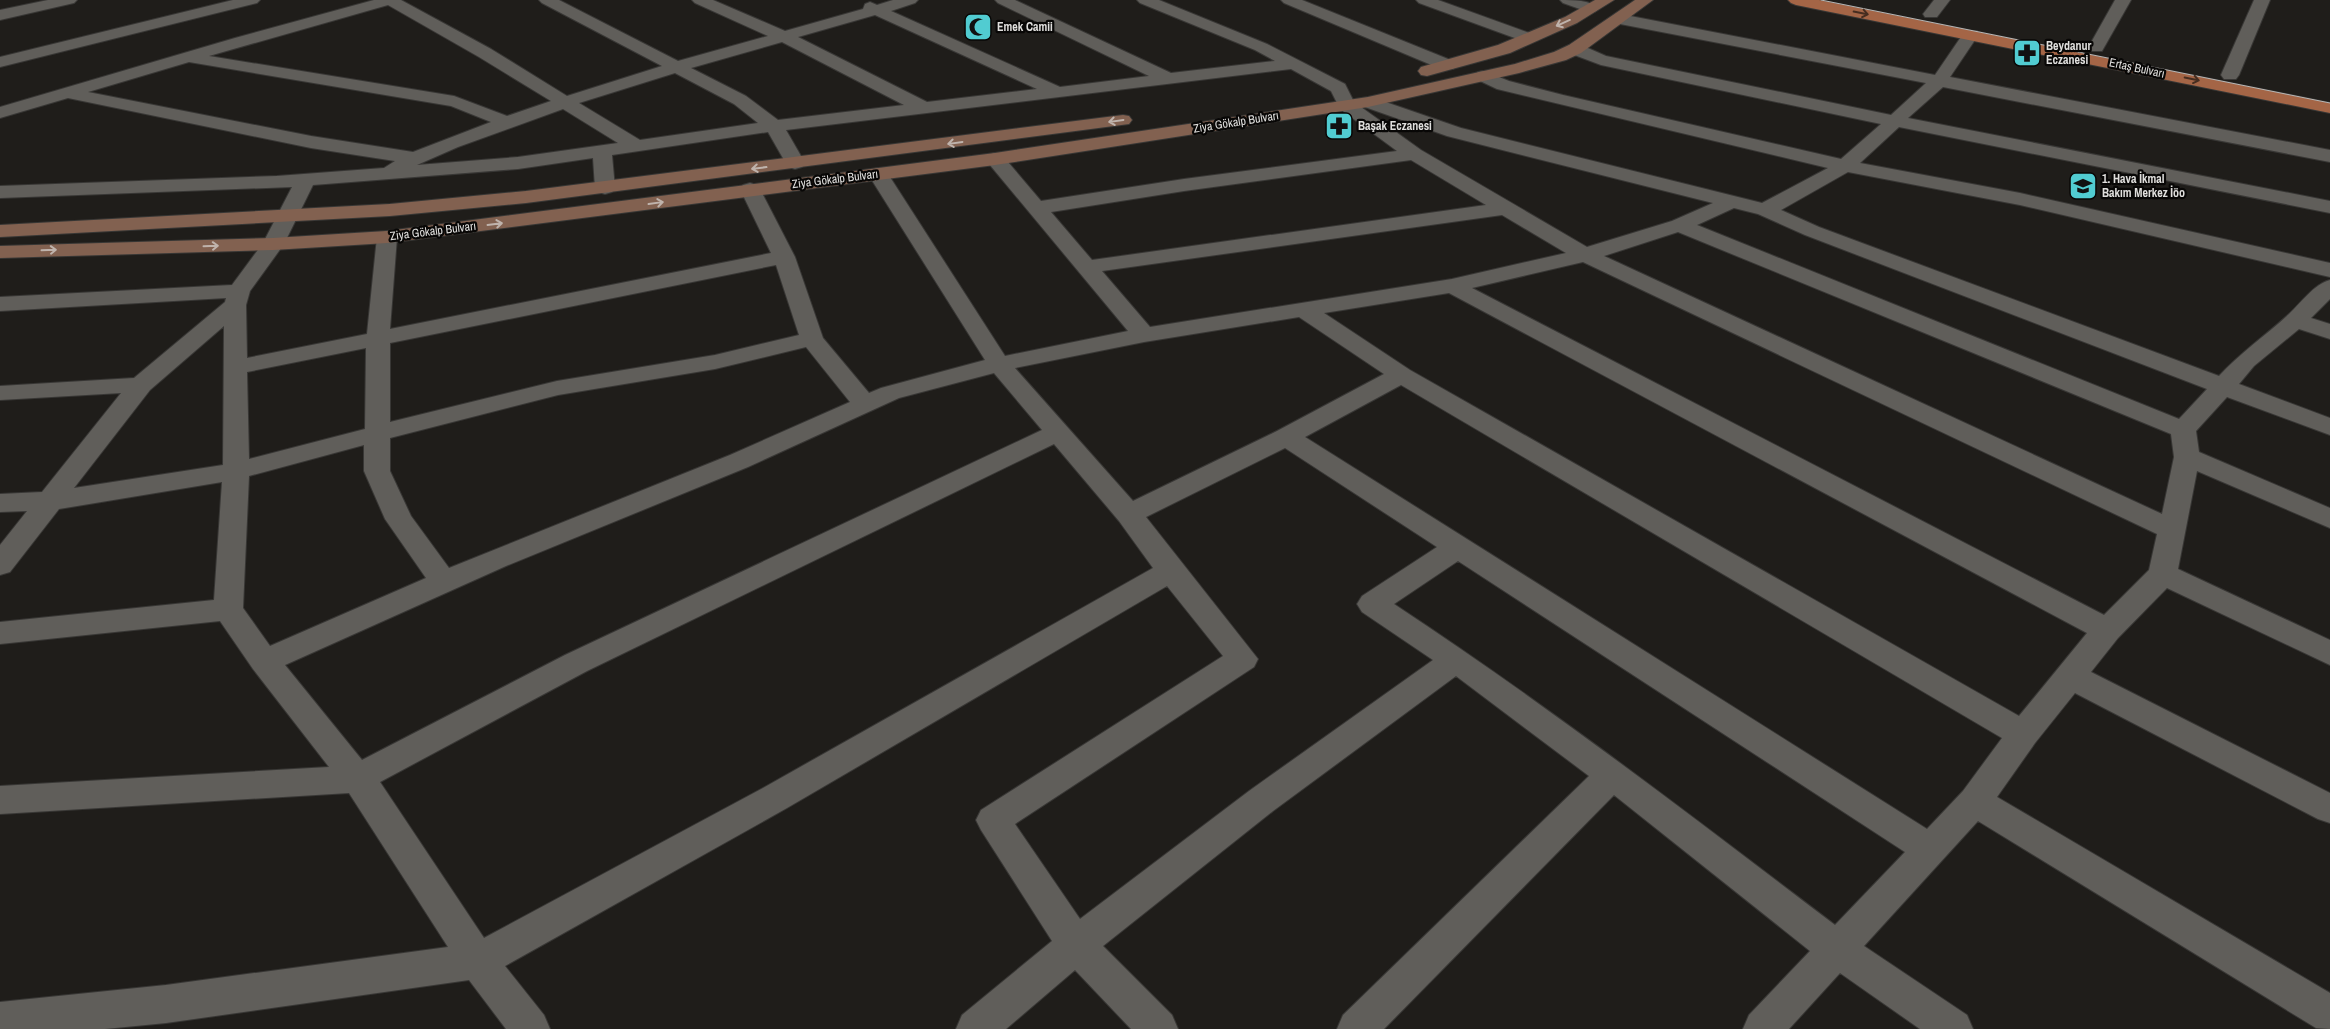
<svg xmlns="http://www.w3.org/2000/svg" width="2330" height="1029" font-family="'Archivo Narrow',sans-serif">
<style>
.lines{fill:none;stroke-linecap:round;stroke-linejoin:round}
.minor-casing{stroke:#383735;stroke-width:2}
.secondary-casing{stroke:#383735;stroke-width:2}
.primary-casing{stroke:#383735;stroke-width:2}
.minor{fill:#605e5a;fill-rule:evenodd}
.secondary{fill:#826150;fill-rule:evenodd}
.primary{fill:#a46546;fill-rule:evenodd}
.tram{stroke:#b9b7b5;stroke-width:1}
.oneway{stroke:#462d20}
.oneway2{stroke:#bfb3ac}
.labels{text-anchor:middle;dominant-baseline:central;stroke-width:4.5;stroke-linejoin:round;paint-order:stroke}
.far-poi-label{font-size:12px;font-weight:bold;fill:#e0dfdd;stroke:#080706;text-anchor:start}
.far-street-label{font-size:12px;fill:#e0dfdd;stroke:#080706}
</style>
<rect width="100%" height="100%" fill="#1f1d1a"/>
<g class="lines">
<!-- minor casing -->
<g class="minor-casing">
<g id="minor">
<path d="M 48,0 L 77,0 L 74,3 L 0,20 L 0,10 Z"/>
<path d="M 233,0 L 260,0 L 257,3 L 0,67 L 0,57 Z"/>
<path d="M 374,0 L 401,0 L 491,49 L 567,96 L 662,66 L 542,3 L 539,0 L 559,0 L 678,61 L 768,36 L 695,3 L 692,0 L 713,0 L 785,31 L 863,9 L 865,4 L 870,2 L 877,5 L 893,0 L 918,0 L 915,3 L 891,11 L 1060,87 L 1149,76 L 998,3 L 995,0 L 1015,0 L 1171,73 L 1275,61 L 1255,50 L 1140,3 L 1137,0 L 1159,0 L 1267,44 L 1345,84 L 1354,102 L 1421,150 L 1587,247 L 1672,221 L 1713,203 L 1447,136 L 1362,106 L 1359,102 L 1362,98 L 1374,98 L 1461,128 L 1762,203 L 1828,168 L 1497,89 L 1478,80 L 1475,76 L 1478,72 L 1484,71 L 1509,81 L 1563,95 L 1841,159 L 1881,124 L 1601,65 L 1569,53 L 1567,49 L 1569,45 L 1581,45 L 1606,56 L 1891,115 L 1926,83 L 1620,24 L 1614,22 L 1612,19 L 1614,16 L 1620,14 L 1935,75 L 1965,31 L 1977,31 L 1979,34 L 1950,77 L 2330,150 L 2330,162 L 1943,87 L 1908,118 L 2330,201 L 2330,213 L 1899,127 L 1860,163 L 2020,193 L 2330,263 L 2330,277 L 2020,205 L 1848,172 L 1781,210 L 1819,227 L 2219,376 C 2240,353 2265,336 2289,314 C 2301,303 2314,284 2330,280 L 2330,299 L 2311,318 L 2330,324 L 2330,339 L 2299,329 L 2254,366 L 2239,384 L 2330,418 L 2330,435 L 2227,397 L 2196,431 L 2199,452 L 2330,508 L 2330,528 L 2197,471 L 2178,569 L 2330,640 L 2330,665 L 2167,588 L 2118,638 L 2091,672 L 2330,793 L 2330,823 L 2318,819 L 2075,693 L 2035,743 L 1997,797 L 2330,993 L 2330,1029 L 2316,1028 L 1978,821 L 1864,946 L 1967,1015 L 1973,1029 L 1920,1029 L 1840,973 L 1789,1029 L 1743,1029 L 1749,1015 L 1810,951 L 1614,795 L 1384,1029 L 1337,1029 L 1343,1015 L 1589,776 L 1456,676 L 1273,811 L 1103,946 L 1172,1015 L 1178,1029 L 1131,1029 L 1075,970 L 1006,1029 L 956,1029 L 962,1015 L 1052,941 L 981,830 L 976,820 L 981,810 L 1223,656 L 1167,586 L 787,808 L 505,966 L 544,1015 L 550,1029 L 506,1029 L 469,980 L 166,1023 L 105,1029 L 0,1029 L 0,1002 L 166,985 L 448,947 L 349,793 L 0,814 L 0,786 L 329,767 L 253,669 L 220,621 L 0,644 L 0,622 L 214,600 L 222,482 L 59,509 L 10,572 L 0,575 L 0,545 L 27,511 L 0,512 L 0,494 L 42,492 L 121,393 L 0,400 L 0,386 L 134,378 L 225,302 L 226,298 L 0,311 L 0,297 L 232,285 L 263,243 L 292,187 L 0,198 L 0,186 L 277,176 L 384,168 L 395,161 L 311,148 L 68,98 L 0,118 L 0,107 L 235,38 ZM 388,5 L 479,57 L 551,101 L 507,116 L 454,96 L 209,56 ZM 875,15 L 1037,89 L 927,102 L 798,37 ZM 782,42 L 904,105 L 778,120 L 746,96 L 691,68 ZM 189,62 L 451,106 L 491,122 L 413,152 L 311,136 L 88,92 ZM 1291,69 L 1331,91 L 1340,109 L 1397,151 L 1184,179 L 1041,201 L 1002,155 L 995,153 L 988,155 L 985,159 L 1128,331 L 1005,356 L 888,174 L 885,170 L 878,168 L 871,170 L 868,174 L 985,360 L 881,388 L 869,393 L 823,338 L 795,257 L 760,189 L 757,185 L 750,183 L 743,185 L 740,189 L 771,253 L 390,329 L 397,237 L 394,233 L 387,231 L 380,233 L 377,237 L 367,334 L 247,358 L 246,305 L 250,291 L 284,244 L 313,185 L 518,169 L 593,158 L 595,188 L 598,192 L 605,194 L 612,192 L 615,188 L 612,155 L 768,132 L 788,167 L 795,169 L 802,167 L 805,163 L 786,130 ZM 675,73 L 734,104 L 758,123 L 640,140 L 579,103 ZM 563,109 L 618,143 L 518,157 L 417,165 L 458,147 ZM 1411,160 L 1486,205 L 1092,260 L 1051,212 L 1184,191 ZM 1734,208 L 1758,214 L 1805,235 L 2207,389 L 2179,419 L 1697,225 ZM 1502,215 L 1566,253 L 1452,279 L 1150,327 L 1102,271 ZM 1678,232 L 2171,434 L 2174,457 L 2162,514 L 1604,256 ZM 1583,262 L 2157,534 L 2149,570 L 2104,615 L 1472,288 ZM 776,265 L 799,335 L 715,355 L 557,381 L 390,422 L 390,343 ZM 1449,293 L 2087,633 L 2019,716 L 1410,370 L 1324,313 ZM 1299,317 L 1384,374 L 1277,431 L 1133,501 L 1015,368 L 1144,342 ZM 224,326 L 223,465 L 74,488 L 150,390 ZM 806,347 L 850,402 L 730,455 L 449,568 L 411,516 L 390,471 L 390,438 L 558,395 L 715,369 ZM 366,348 L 365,429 L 249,459 L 247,372 ZM 994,373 L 1042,430 L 565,655 L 362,760 L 285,665 L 506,566 L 748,467 L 899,398 ZM 1401,385 L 2002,738 L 1963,791 L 1927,829 L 1305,437 ZM 1054,444 L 1119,521 L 1153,568 L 763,788 L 484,938 L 380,782 L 587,671 ZM 364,445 L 364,471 L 385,519 L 426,578 L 270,646 L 243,608 L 249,476 ZM 1285,448 L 1437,547 L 1362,596 L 1357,604 L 1362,612 L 1433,660 L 1249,791 L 1080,919 L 1015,824 L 1254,667 L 1258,659 L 1146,517 ZM 1458,561 L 1905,852 L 1835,925 C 1690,815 1546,704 1394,604 Z"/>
<path d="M 1281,0 L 1302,0 L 1453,61 L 1455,65 L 1453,69 L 1441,69 L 1284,3 Z"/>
<path d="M 1416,0 L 1438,0 L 1535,35 L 1537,38 L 1535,41 L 1523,41 L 1419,3 Z"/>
<path d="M 1560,0 C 1573,0 1590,0 1599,8 L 1596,11 L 1591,13 L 1563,3 Z"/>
<path d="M 1934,0 L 1950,0 L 1937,17 L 1925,17 L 1923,14 Z"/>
<path d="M 2115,0 L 2131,0 L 2102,51 L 2090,51 L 2088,48 Z"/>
<path d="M 2254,0 L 2270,0 L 2239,75 L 2236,79 L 2224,79 L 2221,75 Z"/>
</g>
</g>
<!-- secondary casing -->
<g class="secondary-casing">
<g id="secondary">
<path d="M 1595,0 L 1614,0 L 1577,23 L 1510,53 L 1427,76 L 1421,75 L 1418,71 L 1421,67 L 1498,45 L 1565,17 Z"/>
<path d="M 1635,0 L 1653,0 L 1581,53 L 1566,60 L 1519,73 L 1368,107 L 995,165 L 387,243 L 273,250 L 0,258 L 0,246 L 273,238 L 387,231 L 995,153 L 1368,97 L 1515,64 L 1554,52 L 1569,45 Z"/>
<path d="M 1123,115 L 1129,116 L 1132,120 L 1129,124 L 526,203 L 390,216 L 0,237 L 0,225 L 390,204 L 526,191 Z"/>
</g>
</g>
<!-- primary casing -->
<g class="primary-casing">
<path id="primary" d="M 1788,0 L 1819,0 L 2330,103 L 2330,113 L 1796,5 L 1791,3 Z"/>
</g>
<!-- minor -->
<use href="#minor" class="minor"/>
<!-- secondary -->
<use href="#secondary" class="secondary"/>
<!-- primary -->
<use href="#primary" class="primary"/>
<!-- tram -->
<path class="tram" d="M 1821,0 L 2330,103"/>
</g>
<!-- one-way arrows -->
<defs><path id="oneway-shaft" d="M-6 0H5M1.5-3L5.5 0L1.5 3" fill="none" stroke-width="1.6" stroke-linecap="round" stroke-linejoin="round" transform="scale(1.25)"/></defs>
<g class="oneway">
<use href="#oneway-shaft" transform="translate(1861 13) rotate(11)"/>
<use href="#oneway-shaft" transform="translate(2192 79) rotate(12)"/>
</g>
<g class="oneway2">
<use href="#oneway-shaft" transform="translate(1563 23) rotate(156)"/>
<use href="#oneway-shaft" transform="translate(1116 121) rotate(172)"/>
<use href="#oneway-shaft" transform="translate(955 143) rotate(172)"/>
<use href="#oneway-shaft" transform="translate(759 168) rotate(173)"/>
<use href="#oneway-shaft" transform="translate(656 203) rotate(-8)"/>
<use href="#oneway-shaft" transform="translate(495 224) rotate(-7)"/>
<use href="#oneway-shaft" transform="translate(211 246) rotate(-2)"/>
<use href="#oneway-shaft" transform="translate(49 250) rotate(-2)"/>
</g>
<!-- icons -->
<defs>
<g id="mosque-square" transform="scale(1.4375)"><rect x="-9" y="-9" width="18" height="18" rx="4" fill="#51ccd1" stroke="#080706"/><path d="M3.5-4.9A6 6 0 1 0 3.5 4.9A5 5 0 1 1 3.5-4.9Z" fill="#111"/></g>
<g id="pharmacy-square" transform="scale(1.4375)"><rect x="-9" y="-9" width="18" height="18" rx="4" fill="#51ccd1" stroke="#080706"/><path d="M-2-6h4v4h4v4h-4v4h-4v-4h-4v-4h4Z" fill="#111"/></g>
<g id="school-square" transform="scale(1.4375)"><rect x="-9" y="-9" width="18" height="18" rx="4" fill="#51ccd1" stroke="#080706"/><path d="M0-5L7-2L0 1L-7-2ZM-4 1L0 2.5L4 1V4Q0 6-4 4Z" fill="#111"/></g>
</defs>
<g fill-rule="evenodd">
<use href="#mosque-square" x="978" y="27"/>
<use href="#pharmacy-square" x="2027" y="53"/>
<use href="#pharmacy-square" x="1339" y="126"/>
<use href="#school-square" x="2083" y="186"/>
</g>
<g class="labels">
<!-- far-poi labels -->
<g class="far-poi-label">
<text x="997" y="27">Emek Camii</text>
<text x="2046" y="46">Beydanur<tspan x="2046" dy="14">Eczanesi</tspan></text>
<text x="1358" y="126">Başak Eczanesi</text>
<text x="2102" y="179">1. Hava İkmal<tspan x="2102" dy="14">Bakım Merkez İöo</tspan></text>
</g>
<!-- far-street labels -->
<g class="far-street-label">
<text transform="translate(2137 68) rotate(12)">Ertaş Bulvarı</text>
<text transform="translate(1236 122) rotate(-9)">Ziya Gökalp Bulvarı</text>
<text transform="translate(835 179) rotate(-7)">Ziya Gökalp Bulvarı</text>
<text transform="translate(433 231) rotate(-7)">Ziya Gökalp Bulvarı</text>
</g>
</g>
</svg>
